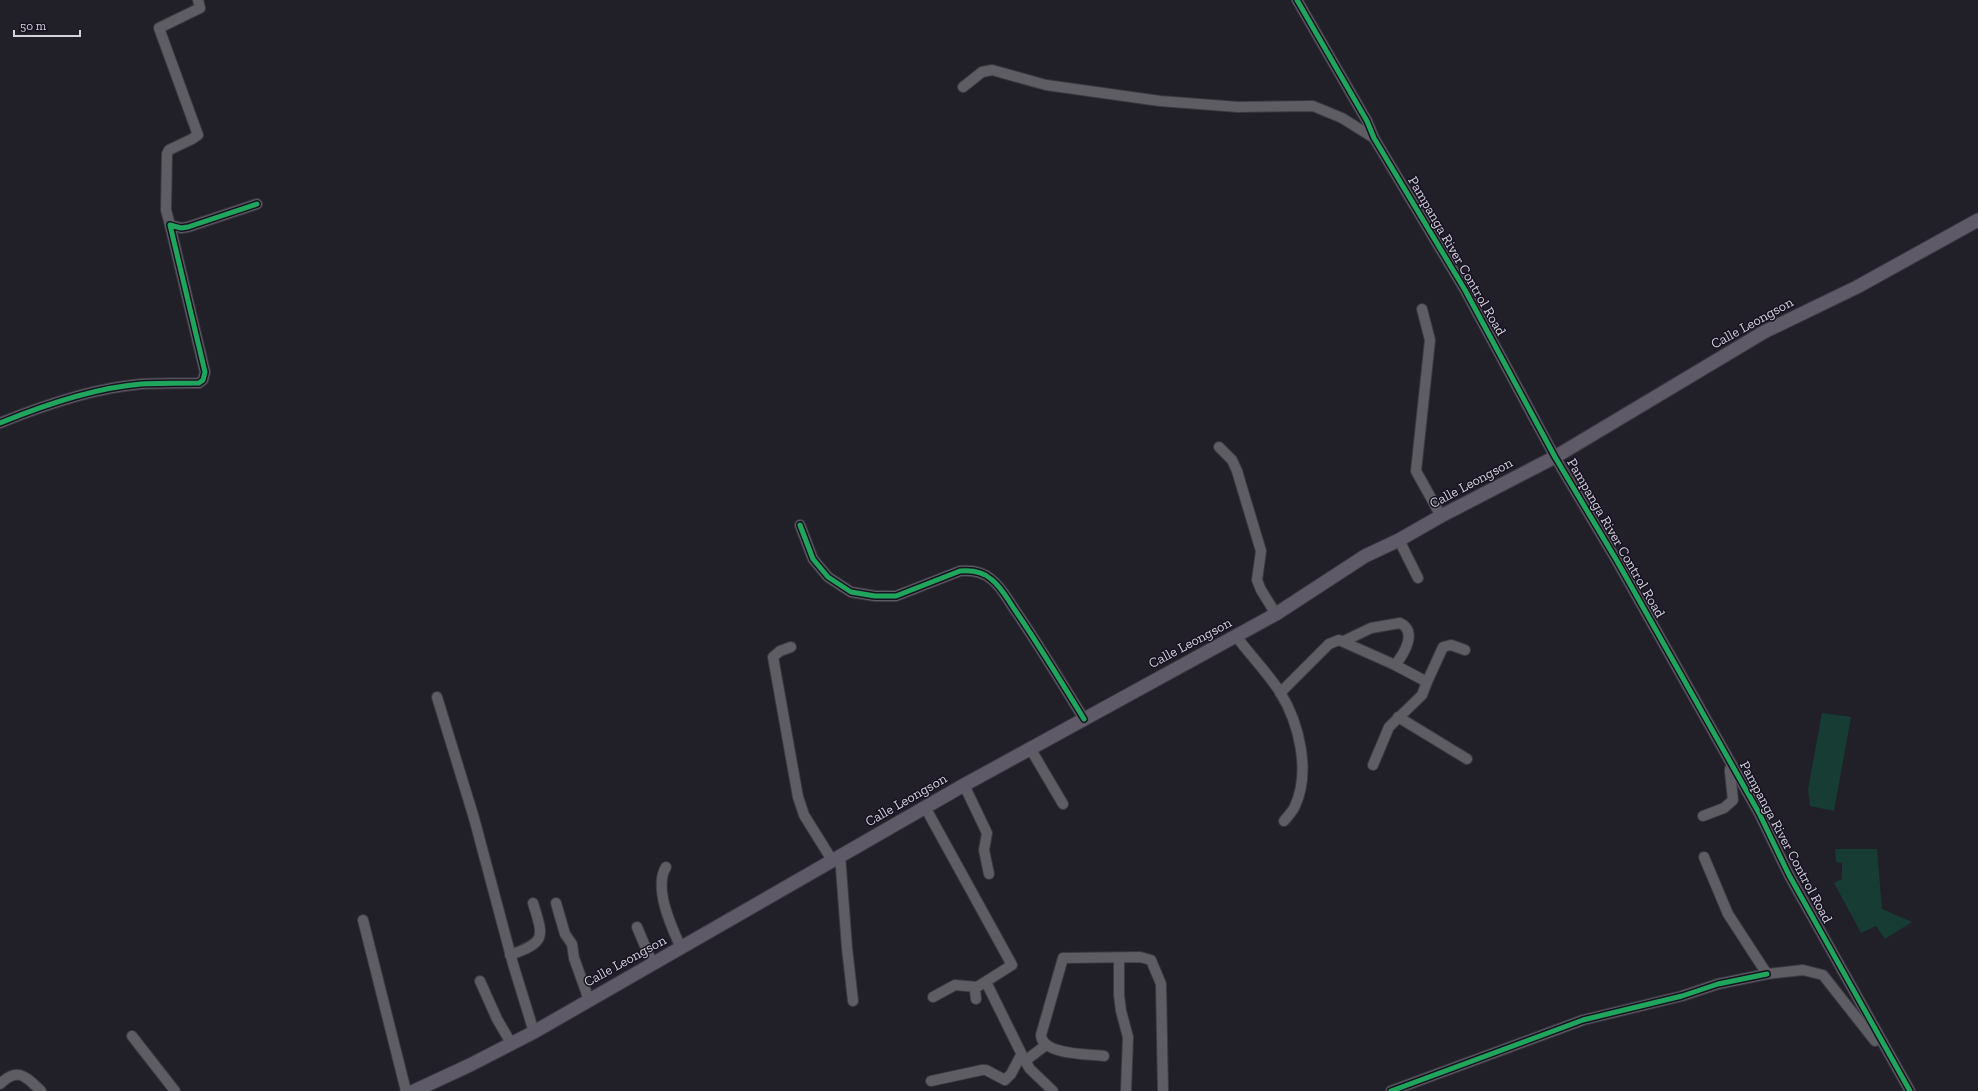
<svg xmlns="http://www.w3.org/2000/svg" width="1978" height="1091" font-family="'Zilla Slab',serif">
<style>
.water{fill:#163c34}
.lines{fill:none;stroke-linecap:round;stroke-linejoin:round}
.minor-casing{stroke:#3b3941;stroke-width:12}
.major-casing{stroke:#3b3941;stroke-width:15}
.minor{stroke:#5f5d64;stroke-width:10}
.major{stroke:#5e5a68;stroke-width:13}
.cycleway-casing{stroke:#171222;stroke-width:8}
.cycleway{stroke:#20a55d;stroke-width:5}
.labels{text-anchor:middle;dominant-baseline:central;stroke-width:3;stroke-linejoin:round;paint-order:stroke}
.street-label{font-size:14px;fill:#d5d1dd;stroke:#171222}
</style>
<rect width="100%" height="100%" fill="#211f28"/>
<!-- water -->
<g class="water">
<path d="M 1822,713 L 1851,717 L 1834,811 L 1810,806 L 1808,789 Z"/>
<path d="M 1835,849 L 1877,849 L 1882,909 L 1912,922 L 1885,939 L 1876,926 L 1861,933 L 1834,883 L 1842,879 L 1842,863 L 1836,862 Z"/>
</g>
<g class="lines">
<!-- minor casing -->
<g class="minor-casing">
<g id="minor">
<path d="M 1297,0 L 1367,121 L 1374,138 L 1465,290 L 1555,457 L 1617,561 L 1759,813 L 1789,875 L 1910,1091"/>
<path d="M 963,87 L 982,72 L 992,70 L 1046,85 L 1160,101 L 1238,107 L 1313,106 L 1342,118 L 1374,138"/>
<path d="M 170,225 L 166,210 L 167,154 L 169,150 L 192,139 L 198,135 L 159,28 L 200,8 L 198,0"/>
<path d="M 1422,309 L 1430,340 L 1416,471 L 1441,516"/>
<path d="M 0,423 C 44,405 93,388 141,384 C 160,383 179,383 199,383 L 203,380 L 205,372 L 170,225 L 181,228 L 188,227 L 257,204"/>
<path d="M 1219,447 L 1232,460 L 1237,471 L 1261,551 L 1257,580 L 1261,590 L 1276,614"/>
<path d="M 800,525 L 813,559 L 828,577 L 851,592 L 875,596 L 896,596 L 960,571 C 971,570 982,571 991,579 C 1002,587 1009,602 1017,613 C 1040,647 1062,683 1084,719"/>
<path d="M 1399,540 L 1418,578"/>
<path d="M 1236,636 C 1250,655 1267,672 1280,692 C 1299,723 1311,771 1295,806 C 1293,811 1288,816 1284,821"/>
<path d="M 1344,641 L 1371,628 L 1400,623 C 1418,631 1404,654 1395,665"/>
<path d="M 791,647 L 780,651 L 773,657 L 798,797 L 804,815 L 832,860"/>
<path d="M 1427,682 L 1443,647 L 1451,645 L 1465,650"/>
<path d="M 1280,693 L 1329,644 L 1339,640 L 1395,665 L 1427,682 L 1422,695 L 1389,727 L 1373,765"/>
<path d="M 437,697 L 474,818 L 513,964 L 534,1032"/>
<path d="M 1398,717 L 1467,759"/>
<path d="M 1030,748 L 1063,804"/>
<path d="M 964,785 L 987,833 L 984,850 L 989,874"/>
<path d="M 925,807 L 1012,965 L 977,987 L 975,990 L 976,999"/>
<path d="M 1703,816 L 1724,808 L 1733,800 L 1730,772 L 1730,769 L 1732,768"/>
<path d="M 840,855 L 847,948 L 853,1001"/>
<path d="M 1704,857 L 1728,914 L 1767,974 L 1803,970 L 1823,975 L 1875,1041"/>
<path d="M 666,867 C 653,888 672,928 681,948"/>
<path d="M 556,903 L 565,934 L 572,944 L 574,958 L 589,1000"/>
<path d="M 363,920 L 406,1091"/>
<path d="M 637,927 L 653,965"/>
<path d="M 510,955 C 546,942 544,938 533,903"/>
<path d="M 1119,958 L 1119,995 L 1121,1011 L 1128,1037 L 1126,1091"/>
<path d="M 480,981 L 497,1019 L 511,1043"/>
<path d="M 986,982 L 1025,1061 L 1030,1069 L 1053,1091"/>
<path d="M 933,997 L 955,985 L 977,987"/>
<path d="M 132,1036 L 175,1091"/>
<path d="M 1104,1056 C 1089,1054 1042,1055 1041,1035 L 1063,958 L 1140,957 L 1151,960 L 1161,984 L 1163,1091"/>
<path d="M 1025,1061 L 1046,1045"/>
<path d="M 931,1081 L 982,1070 L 986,1070 L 1005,1080 L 1011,1074 L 1021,1055"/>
<path d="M 0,1084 C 18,1066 26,1077 41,1091"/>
<path d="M 1391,1091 L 1583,1020 L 1682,996 L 1718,984 L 1767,974"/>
</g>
</g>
<!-- major casing -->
<g class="major-casing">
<path id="major" d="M 414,1091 L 470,1065 L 534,1032 L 964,785 L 1276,614 L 1365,556 L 1399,540 L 1441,516 L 1555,457 L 1764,332 L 1857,287 L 1978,220"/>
</g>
<!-- minor -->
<use href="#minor" class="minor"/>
<!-- major -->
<use href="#major" class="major"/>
<!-- cycleway casing -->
<g class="cycleway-casing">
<g id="cycleway">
<path d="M 1297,0 L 1367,121 L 1374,138 L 1465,290 L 1555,457 L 1617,561 L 1759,813 L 1789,875 L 1910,1091"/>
<path d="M 0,423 C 44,405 93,388 141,384 C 160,383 179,383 199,383 L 203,380 L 205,372 L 170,225 L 181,228 L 188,227 L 257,204"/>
<path d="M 800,525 L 813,559 L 828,577 L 851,592 L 875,596 L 896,596 L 960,571 C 971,570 982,571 991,579 C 1002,587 1009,602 1017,613 C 1040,647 1062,683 1084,719"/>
<path d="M 1391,1091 L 1583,1020 L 1682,996 L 1718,984 L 1767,974"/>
</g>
</g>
<!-- cycleway -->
<use href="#cycleway" class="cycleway"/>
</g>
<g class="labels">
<!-- street labels -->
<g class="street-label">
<text transform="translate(1457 256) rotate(60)">Pampanga River Control Road</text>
<text transform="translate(1752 323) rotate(-29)">Calle Leongson</text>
<text transform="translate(1471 483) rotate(-28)">Calle Leongson</text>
<text transform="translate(1616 538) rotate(60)">Pampanga River Control Road</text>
<text transform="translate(1190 643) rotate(-28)">Calle Leongson</text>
<text transform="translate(906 800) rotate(-30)">Calle Leongson</text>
<text transform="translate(1786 842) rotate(62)">Pampanga River Control Road</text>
<text transform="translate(625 961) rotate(-29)">Calle Leongson</text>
</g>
</g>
<!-- scale -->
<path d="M14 30v6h66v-6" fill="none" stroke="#d5d1dd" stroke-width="2"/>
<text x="20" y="30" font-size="12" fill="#d5d1dd" stroke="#171222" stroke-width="3" paint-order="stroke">50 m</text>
</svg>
